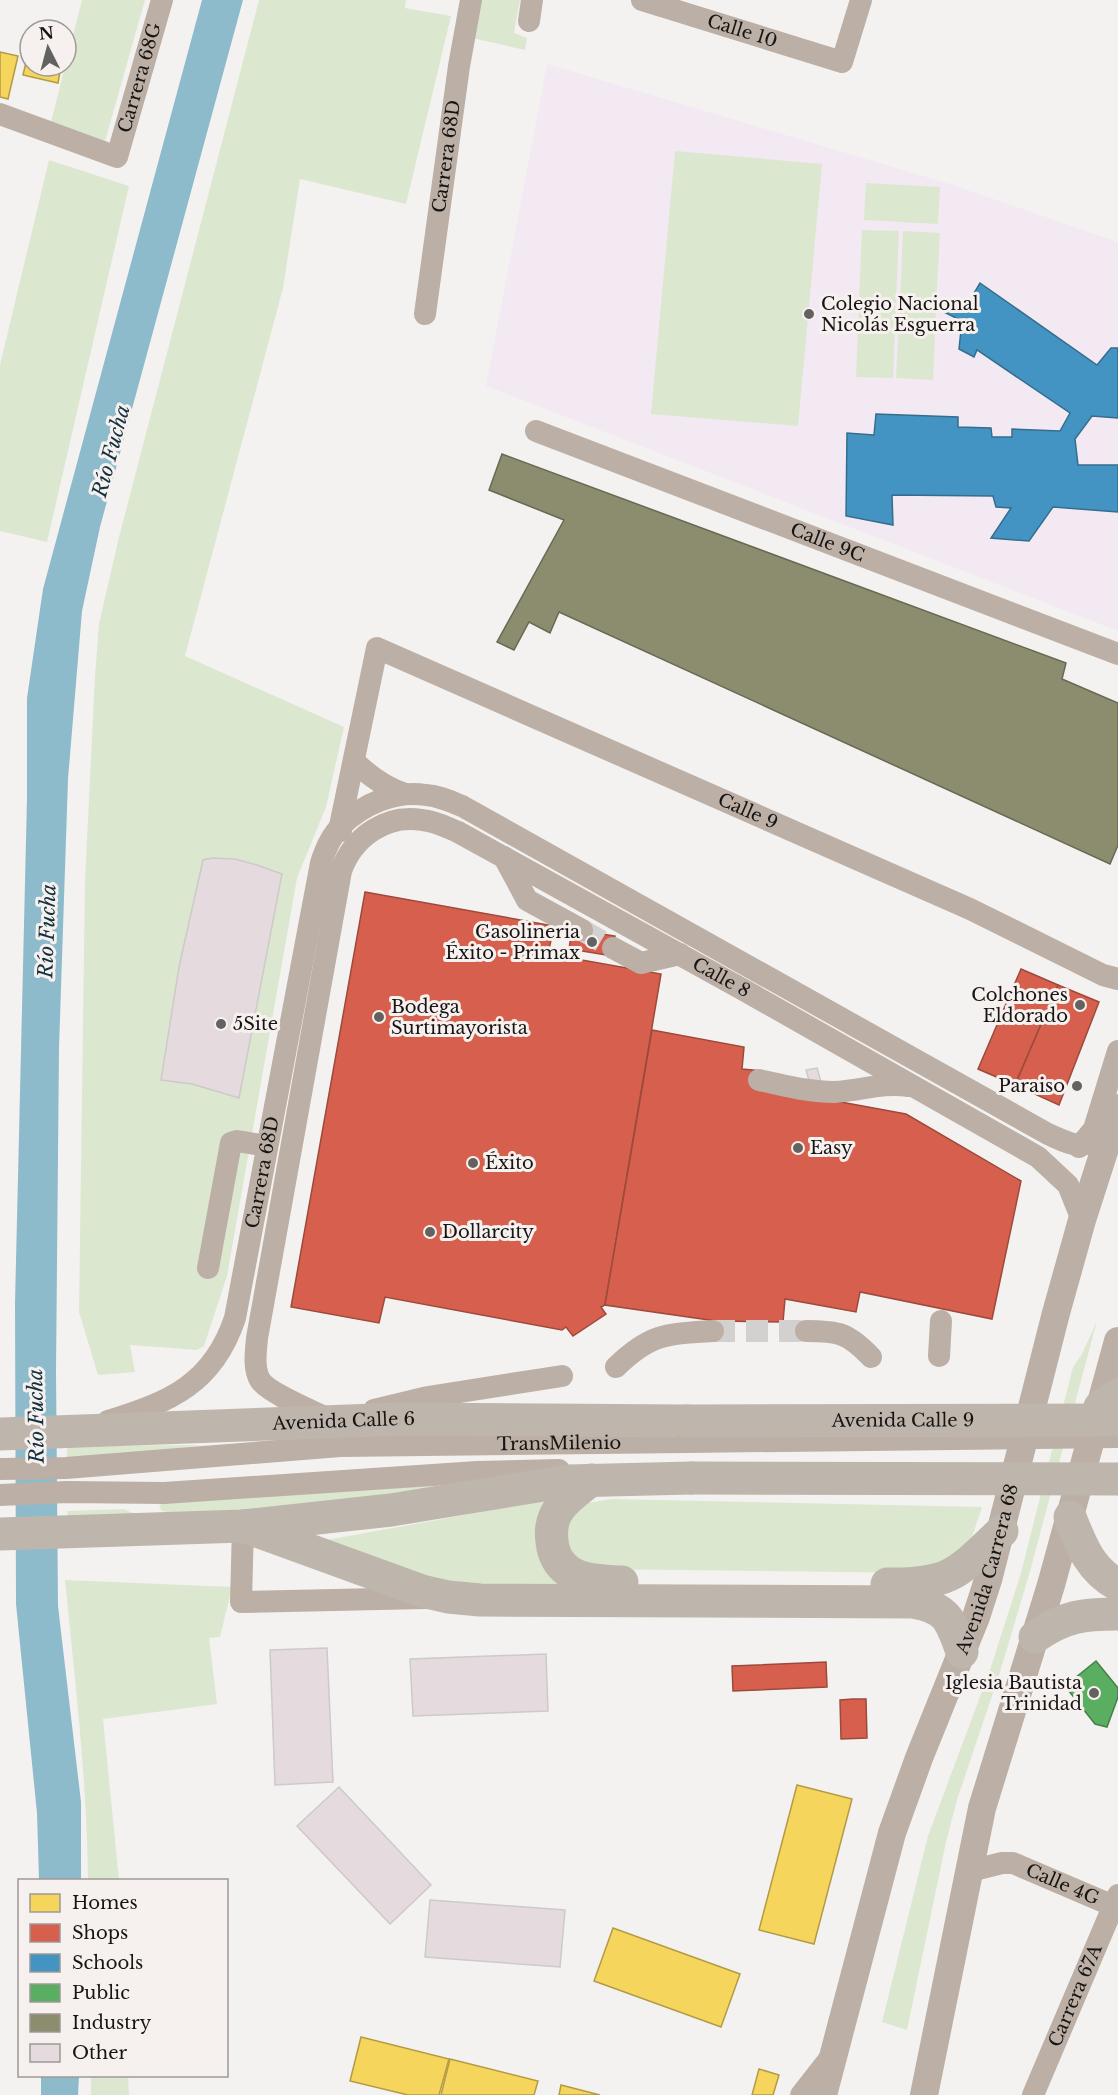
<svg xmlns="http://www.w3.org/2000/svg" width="1118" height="2095" font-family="'Libre Baskerville',serif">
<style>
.industrial{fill:#f2e9f3}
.green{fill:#dce7d0}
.water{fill:#8dbbcc}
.homes{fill:#f6d55c;stroke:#b39b46;stroke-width:1.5}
.shops{fill:#d6604d;stroke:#9d4a3c;stroke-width:1.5}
.schools{fill:#4393c3;stroke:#366d8e;stroke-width:1.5}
.public{fill:#5aae61;stroke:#46804a;stroke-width:1.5}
.industry{fill:#8c8c6e;stroke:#696853;stroke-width:1.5}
.building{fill:#e5dade;stroke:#cccaca;stroke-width:1.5}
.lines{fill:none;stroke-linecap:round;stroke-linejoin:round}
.minor-tunnel{stroke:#d3d1cf;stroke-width:22;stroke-dasharray:22 11;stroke-linecap:butt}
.minor{stroke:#bcafa6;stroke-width:22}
.major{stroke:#bcb0a6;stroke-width:28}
.highway{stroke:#beb6ac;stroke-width:33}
.minor-bridge{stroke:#bcafa6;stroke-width:22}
.highway-bridge{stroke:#beb6ac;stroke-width:33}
.poi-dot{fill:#646261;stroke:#f6f1ee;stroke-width:2}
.labels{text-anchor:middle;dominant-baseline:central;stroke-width:6;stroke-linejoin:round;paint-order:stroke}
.street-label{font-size:18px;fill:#171514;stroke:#f6f1ee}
.poi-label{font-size:18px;fill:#171514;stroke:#f6f1ee;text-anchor:start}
.water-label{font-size:20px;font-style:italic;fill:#12313e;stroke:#f6f1ee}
</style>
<rect width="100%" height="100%" fill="#f4f2f0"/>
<!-- industrial -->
<path class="industrial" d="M 547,64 L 950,184 L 1118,242 L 1118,631 L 486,386 Z"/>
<!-- green -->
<g class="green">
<path d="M 82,0 L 145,0 L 105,141 L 51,122 Z"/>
<path d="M 259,0 L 406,0 L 405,8 L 451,16 L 406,204 L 300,179 L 283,288 L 185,656 L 344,727 L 326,807 L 297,878 L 227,1276 L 204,1346 L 197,1350 L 130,1345 L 135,1372 L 98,1375 L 79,1312 L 85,881 L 95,676 L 99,624 L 119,537 Z"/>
<path d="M 479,0 L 520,0 L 514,33 L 527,38 L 525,50 L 472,38 Z"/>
<path d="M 675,151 L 822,164 L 798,426 L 651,414 Z"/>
<path d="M 49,160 L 129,186 L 47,542 L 0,531 L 0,365 Z"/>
<path d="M 866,183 L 940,187 L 938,224 L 864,220 Z"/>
<path d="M 862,230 L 899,231 L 896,303 L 859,301 Z"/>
<path d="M 903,231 L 940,233 L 936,304 L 900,303 Z"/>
<path d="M 859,305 L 896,306 L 893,378 L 856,377 Z"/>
<path d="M 900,306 L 936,308 L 933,380 L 896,378 Z"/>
<path d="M 1097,1321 L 1029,1575 L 1000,1672 L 957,1800 L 946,1842 L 907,2030 L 882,2022 L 928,1836 L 990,1670 L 1021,1573 L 1073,1367 L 1082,1354 Z"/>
<path d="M 202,1445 L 125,1456 L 67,1457 L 67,1446 Z"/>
<path d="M 439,1485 L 373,1506 L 174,1513 L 162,1511 L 159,1506 L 162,1503 Z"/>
<path d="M 611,1499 L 982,1507 L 972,1537 L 962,1549 L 923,1573 L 594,1569 L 566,1554 L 569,1511 L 582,1504 Z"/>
<path d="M 548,1500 L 577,1591 L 452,1587 L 315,1542 Z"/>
<path d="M 124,1509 L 143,1518 L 69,1520 L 67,1511 Z"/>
<path d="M 65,1580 L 232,1587 L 220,1637 L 209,1638 L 217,1704 L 103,1719 L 119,1880 L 88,1880 C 87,1780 75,1680 65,1580 Z"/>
<path d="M 91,2076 L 128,2076 L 129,2095 L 91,2095 Z"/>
</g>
<!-- water -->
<g class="water">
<path d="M 202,0 L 243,0 L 100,527 L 82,611 L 68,779 L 59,1048 L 56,1371 L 58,1606 L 81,1802 L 81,1880 L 39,1880 L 37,1813 L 16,1604 L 15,1303 L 27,798 L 27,698 L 43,589 Z"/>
<path d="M 41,2076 L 79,2076 L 78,2095 L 41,2095 Z"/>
</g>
<!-- homes -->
<g class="homes">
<path d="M 30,45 L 30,66 L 61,66 L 58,83 L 23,75 Z"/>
<path d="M 0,52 L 18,56 L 8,99 L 0,97 Z"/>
<path d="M 797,1785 L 852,1799 L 814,1944 L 759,1930 Z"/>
<path d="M 613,1928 L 740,1974 L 721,2027 L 594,1981 Z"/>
<path d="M 361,2037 L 449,2059 L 439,2095 L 408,2095 L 350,2081 Z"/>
<path d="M 450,2059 L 538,2081 L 534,2095 L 441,2095 Z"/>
<path d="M 759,2069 L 779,2075 L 773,2095 L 752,2095 Z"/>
<path d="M 561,2085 L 600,2095 L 559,2095 Z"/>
</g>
<!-- shops -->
<g class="shops">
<path d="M 365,892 L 554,926 L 548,954 L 661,974 L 605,1305 L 601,1307 L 606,1314 L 573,1336 L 566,1327 L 562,1330 L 385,1297 L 379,1323 L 291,1307 Z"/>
<path d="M 572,929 L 615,936 L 612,956 L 569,949 Z"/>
<path d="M 1021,969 L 1058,985 L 1015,1085 L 978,1069 Z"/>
<path d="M 1058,985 L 1099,1002 L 1059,1105 L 1015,1085 Z"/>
<path d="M 652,1030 L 744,1047 L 742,1069 L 762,1071 L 759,1087 L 906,1114 L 1021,1181 L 992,1319 L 860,1292 L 856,1312 L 785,1299 L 783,1322 L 716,1321 L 605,1305 Z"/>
<path d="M 826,1662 L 827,1687 L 733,1691 L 732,1666 Z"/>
<path d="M 853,1699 L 866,1699 L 867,1738 L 841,1739 L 840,1700 Z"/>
</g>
<!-- schools -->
<path class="schools" d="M 980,283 L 1097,365 L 1111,348 L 1118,348 L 1118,418 L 1092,416 L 1075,439 L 1078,465 L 1118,465 L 1118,512 L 1053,507 L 1029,541 L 991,538 L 1011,508 L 996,507 L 993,496 L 892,495 L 893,525 L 846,516 L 847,433 L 874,435 L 876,414 L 958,417 L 958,427 L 991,428 L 992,437 L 1012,437 L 1012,429 L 1060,431 L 1070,413 L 977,350 L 974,357 L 959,349 L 962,321 L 944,312 L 970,300 Z"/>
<!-- public -->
<path class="public" d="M 1096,1661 L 1118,1688 L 1118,1697 L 1107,1727 L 1095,1724 L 1065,1686 Z"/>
<!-- industry -->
<path class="industry" d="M 502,454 L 1066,663 L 1062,679 L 1118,703 L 1118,845 L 1110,864 L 559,612 L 550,633 L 529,622 L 514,650 L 497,642 L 564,520 L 489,490 Z"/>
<!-- building -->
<g class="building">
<path d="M 212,858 L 235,859 L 257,865 L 282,874 L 239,1098 L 192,1084 L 161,1080 L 179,967 L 203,860 Z"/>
<path d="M 817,1068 L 823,1089 L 812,1091 L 806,1070 Z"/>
<path d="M 327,1648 L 333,1782 L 275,1785 L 270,1650 Z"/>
<path d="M 546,1654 L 548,1711 L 413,1716 L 410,1659 Z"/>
<path d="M 339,1787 L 431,1885 L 390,1924 L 297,1826 Z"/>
<path d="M 430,1900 L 565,1910 L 560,1967 L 425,1957 Z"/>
</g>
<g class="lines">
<!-- minor-tunnel -->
<g class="minor-tunnel">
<path d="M 582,930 L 613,948"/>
<path d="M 713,1331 L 806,1331"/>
</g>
<!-- minor -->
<g class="minor">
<path id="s1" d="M 642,0 L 842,62 L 861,0"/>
<path d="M 529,21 L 532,0"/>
<path id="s2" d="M 0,114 L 117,157 L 162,0"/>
<path id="s3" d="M 425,314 L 459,66 L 471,0"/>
<path id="s4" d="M 536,431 L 1118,654"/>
<path d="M 354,761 C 369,776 384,787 405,794"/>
<path id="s5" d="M 341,831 L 340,826 L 377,648 L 970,909 L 1103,975 L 1118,979"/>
<path d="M 504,857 L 527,900 L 582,930"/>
<path d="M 613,948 L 641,963 L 680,954"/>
<path d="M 759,1080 C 784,1085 808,1092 834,1092 C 860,1091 881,1082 909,1086"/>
<path d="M 1079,1147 L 1094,1129 L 1118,1051"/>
<path d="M 208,1268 L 231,1143 L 237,1141 L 267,1146"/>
<path d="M 806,1331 C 839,1331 848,1333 871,1357"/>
<path d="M 939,1356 L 941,1321"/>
<path d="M 616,1367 C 651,1333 667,1334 713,1331"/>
<path d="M 374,1410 L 428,1397 L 562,1376"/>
<path id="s6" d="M 329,1419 C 313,1411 268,1393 260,1380 C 253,1368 256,1351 257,1338 L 341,871 C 353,837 386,814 422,820 C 435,821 446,827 458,832 L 742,989 L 1038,1157 L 1068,1185 L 1082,1220"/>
<path id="s7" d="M 108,1421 C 170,1402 213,1384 235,1318 L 321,863 C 325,850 332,835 341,826 C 362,804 396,790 426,795 C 439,796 450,801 462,806 L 1048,1134 C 1076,1147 1081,1149 1109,1135"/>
<path id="s8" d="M 0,1469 L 66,1468 L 340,1446 L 687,1442"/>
<path d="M 0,1495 L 67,1492 L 164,1493 L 477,1472 L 559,1470"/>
<path d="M 243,1526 L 241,1602 L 425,1598"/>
<path id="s9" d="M 970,1871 L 1002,1863 L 1013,1863 L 1118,1908"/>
<path d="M 801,2095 L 830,2058"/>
<path id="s10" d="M 1033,2095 L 1118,1895"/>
</g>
<!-- major -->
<g class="major">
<path id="s11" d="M 823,2095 L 892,1833 L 919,1758 L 976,1617 L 988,1580 L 1056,1313 L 1082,1220 L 1118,1108"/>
<path d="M 924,2095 L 982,1808 L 1051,1585 L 1118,1341"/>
</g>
<!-- highway -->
<g class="highway">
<path d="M 1100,1407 L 1118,1395"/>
<path id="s12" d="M 0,1434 L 402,1419 L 687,1421"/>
<path d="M 591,1480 C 578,1491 562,1501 555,1516 C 550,1527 551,1537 553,1548 C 561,1581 595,1581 622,1582"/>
<path d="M 1070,1517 C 1081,1545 1090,1570 1118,1585"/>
<path d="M 243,1526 L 422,1591 L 448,1597 L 480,1600 L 913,1602 C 948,1608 951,1621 962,1652"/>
<path d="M 0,1534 L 243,1526 L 391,1510 L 568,1481 L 692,1478"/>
<path d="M 887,1584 C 951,1585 958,1573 1002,1531"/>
<path d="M 1035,1637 C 1064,1616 1084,1614 1118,1614"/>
</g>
<!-- minor-bridge -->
<path class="minor-bridge" d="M 687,1442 L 1118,1437"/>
<!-- highway-bridge -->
<g class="highway-bridge">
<path id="s13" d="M 687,1421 L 1118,1420"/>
<path d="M 692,1478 L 1118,1479"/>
</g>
</g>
<!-- markers -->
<g class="poi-dot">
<circle cx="809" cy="314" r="6"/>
<circle cx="592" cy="942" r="6"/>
<circle cx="1080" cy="1005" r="6"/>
<circle cx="379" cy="1017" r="6"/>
<circle cx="221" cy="1024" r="6"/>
<circle cx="1077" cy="1086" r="6"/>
<circle cx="798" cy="1148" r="6"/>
<circle cx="473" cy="1163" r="6"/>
<circle cx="430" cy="1232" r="6"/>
<circle cx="1094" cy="1693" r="6"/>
</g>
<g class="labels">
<!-- street labels -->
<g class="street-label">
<text stroke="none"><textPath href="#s1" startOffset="105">Calle 10</textPath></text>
<text stroke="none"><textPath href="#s2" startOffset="207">Carrera 68G</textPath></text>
<text stroke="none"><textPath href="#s3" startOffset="159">Carrera 68D</textPath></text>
<text stroke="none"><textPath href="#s4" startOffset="312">Calle 9C</textPath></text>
<text stroke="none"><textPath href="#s5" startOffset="592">Calle 9</textPath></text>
<text stroke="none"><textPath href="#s6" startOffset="1040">Calle 8</textPath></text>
<text stroke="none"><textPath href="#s7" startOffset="320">Carrera 68D</textPath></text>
<text stroke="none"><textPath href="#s13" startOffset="216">Avenida Calle 9</textPath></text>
<text stroke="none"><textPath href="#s12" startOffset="344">Avenida Calle 6</textPath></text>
<text stroke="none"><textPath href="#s8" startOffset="560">TransMilenio</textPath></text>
<text stroke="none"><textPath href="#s11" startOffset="552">Avenida Carrera 68</textPath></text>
<text stroke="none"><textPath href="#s9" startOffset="98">Calle 4G</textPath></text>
<text stroke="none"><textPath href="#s10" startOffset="108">Carrera 67A</textPath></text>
</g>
<!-- poi labels -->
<g class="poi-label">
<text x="821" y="304">Colegio Nacional<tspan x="821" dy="21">Nicolás Esguerra</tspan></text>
<text x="580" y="932" text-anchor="end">Gasolineria<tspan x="580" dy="21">Éxito - Primax</tspan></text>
<text x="1068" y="995" text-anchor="end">Colchones<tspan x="1068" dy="21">Eldorado</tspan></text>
<text x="391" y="1007">Bodega<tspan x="391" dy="21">Surtimayorista</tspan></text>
<text x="233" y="1024">5Site</text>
<text x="1065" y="1086" text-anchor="end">Paraiso</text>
<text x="810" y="1148">Easy</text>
<text x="485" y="1163">Éxito</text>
<text x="442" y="1232">Dollarcity</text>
<text x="1082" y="1683" text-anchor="end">Iglesia Bautista<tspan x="1082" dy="21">Trinidad</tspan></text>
</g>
<!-- water labels -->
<g class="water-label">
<text transform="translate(111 451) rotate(-75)">Río Fucha</text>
<text transform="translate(47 931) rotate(-88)">Río Fucha</text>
<text transform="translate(36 1416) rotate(-91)">Río Fucha</text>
</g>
</g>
<!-- legend -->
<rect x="18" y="1879" width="210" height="198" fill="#f6f1ee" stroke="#9d9997" stroke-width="1.5"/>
<rect x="30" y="1894" width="30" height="18" fill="#f6d55c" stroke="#9d9997" stroke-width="1.5"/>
<text x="72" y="1909" font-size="18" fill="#171514">Homes</text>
<rect x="30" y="1924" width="30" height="18" fill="#d6604d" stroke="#9d9997" stroke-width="1.5"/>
<text x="72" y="1939" font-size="18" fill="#171514">Shops</text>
<rect x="30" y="1954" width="30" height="18" fill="#4393c3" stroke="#9d9997" stroke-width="1.5"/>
<text x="72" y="1969" font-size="18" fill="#171514">Schools</text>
<rect x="30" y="1984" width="30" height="18" fill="#5aae61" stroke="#9d9997" stroke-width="1.5"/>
<text x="72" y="1999" font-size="18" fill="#171514">Public</text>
<rect x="30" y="2014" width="30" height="18" fill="#8c8c6e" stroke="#9d9997" stroke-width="1.5"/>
<text x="72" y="2029" font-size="18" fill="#171514">Industry</text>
<rect x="30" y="2044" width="30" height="18" fill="#e5dade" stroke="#9d9997" stroke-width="1.5"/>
<text x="72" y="2059" font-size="18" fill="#171514">Other</text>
<!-- north arrow -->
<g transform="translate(48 48) rotate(354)"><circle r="28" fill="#f6f1ee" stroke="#9d9997" stroke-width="1.5"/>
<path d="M0-4.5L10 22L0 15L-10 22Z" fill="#646261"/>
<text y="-9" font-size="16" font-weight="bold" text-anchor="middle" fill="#171514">N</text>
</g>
</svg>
